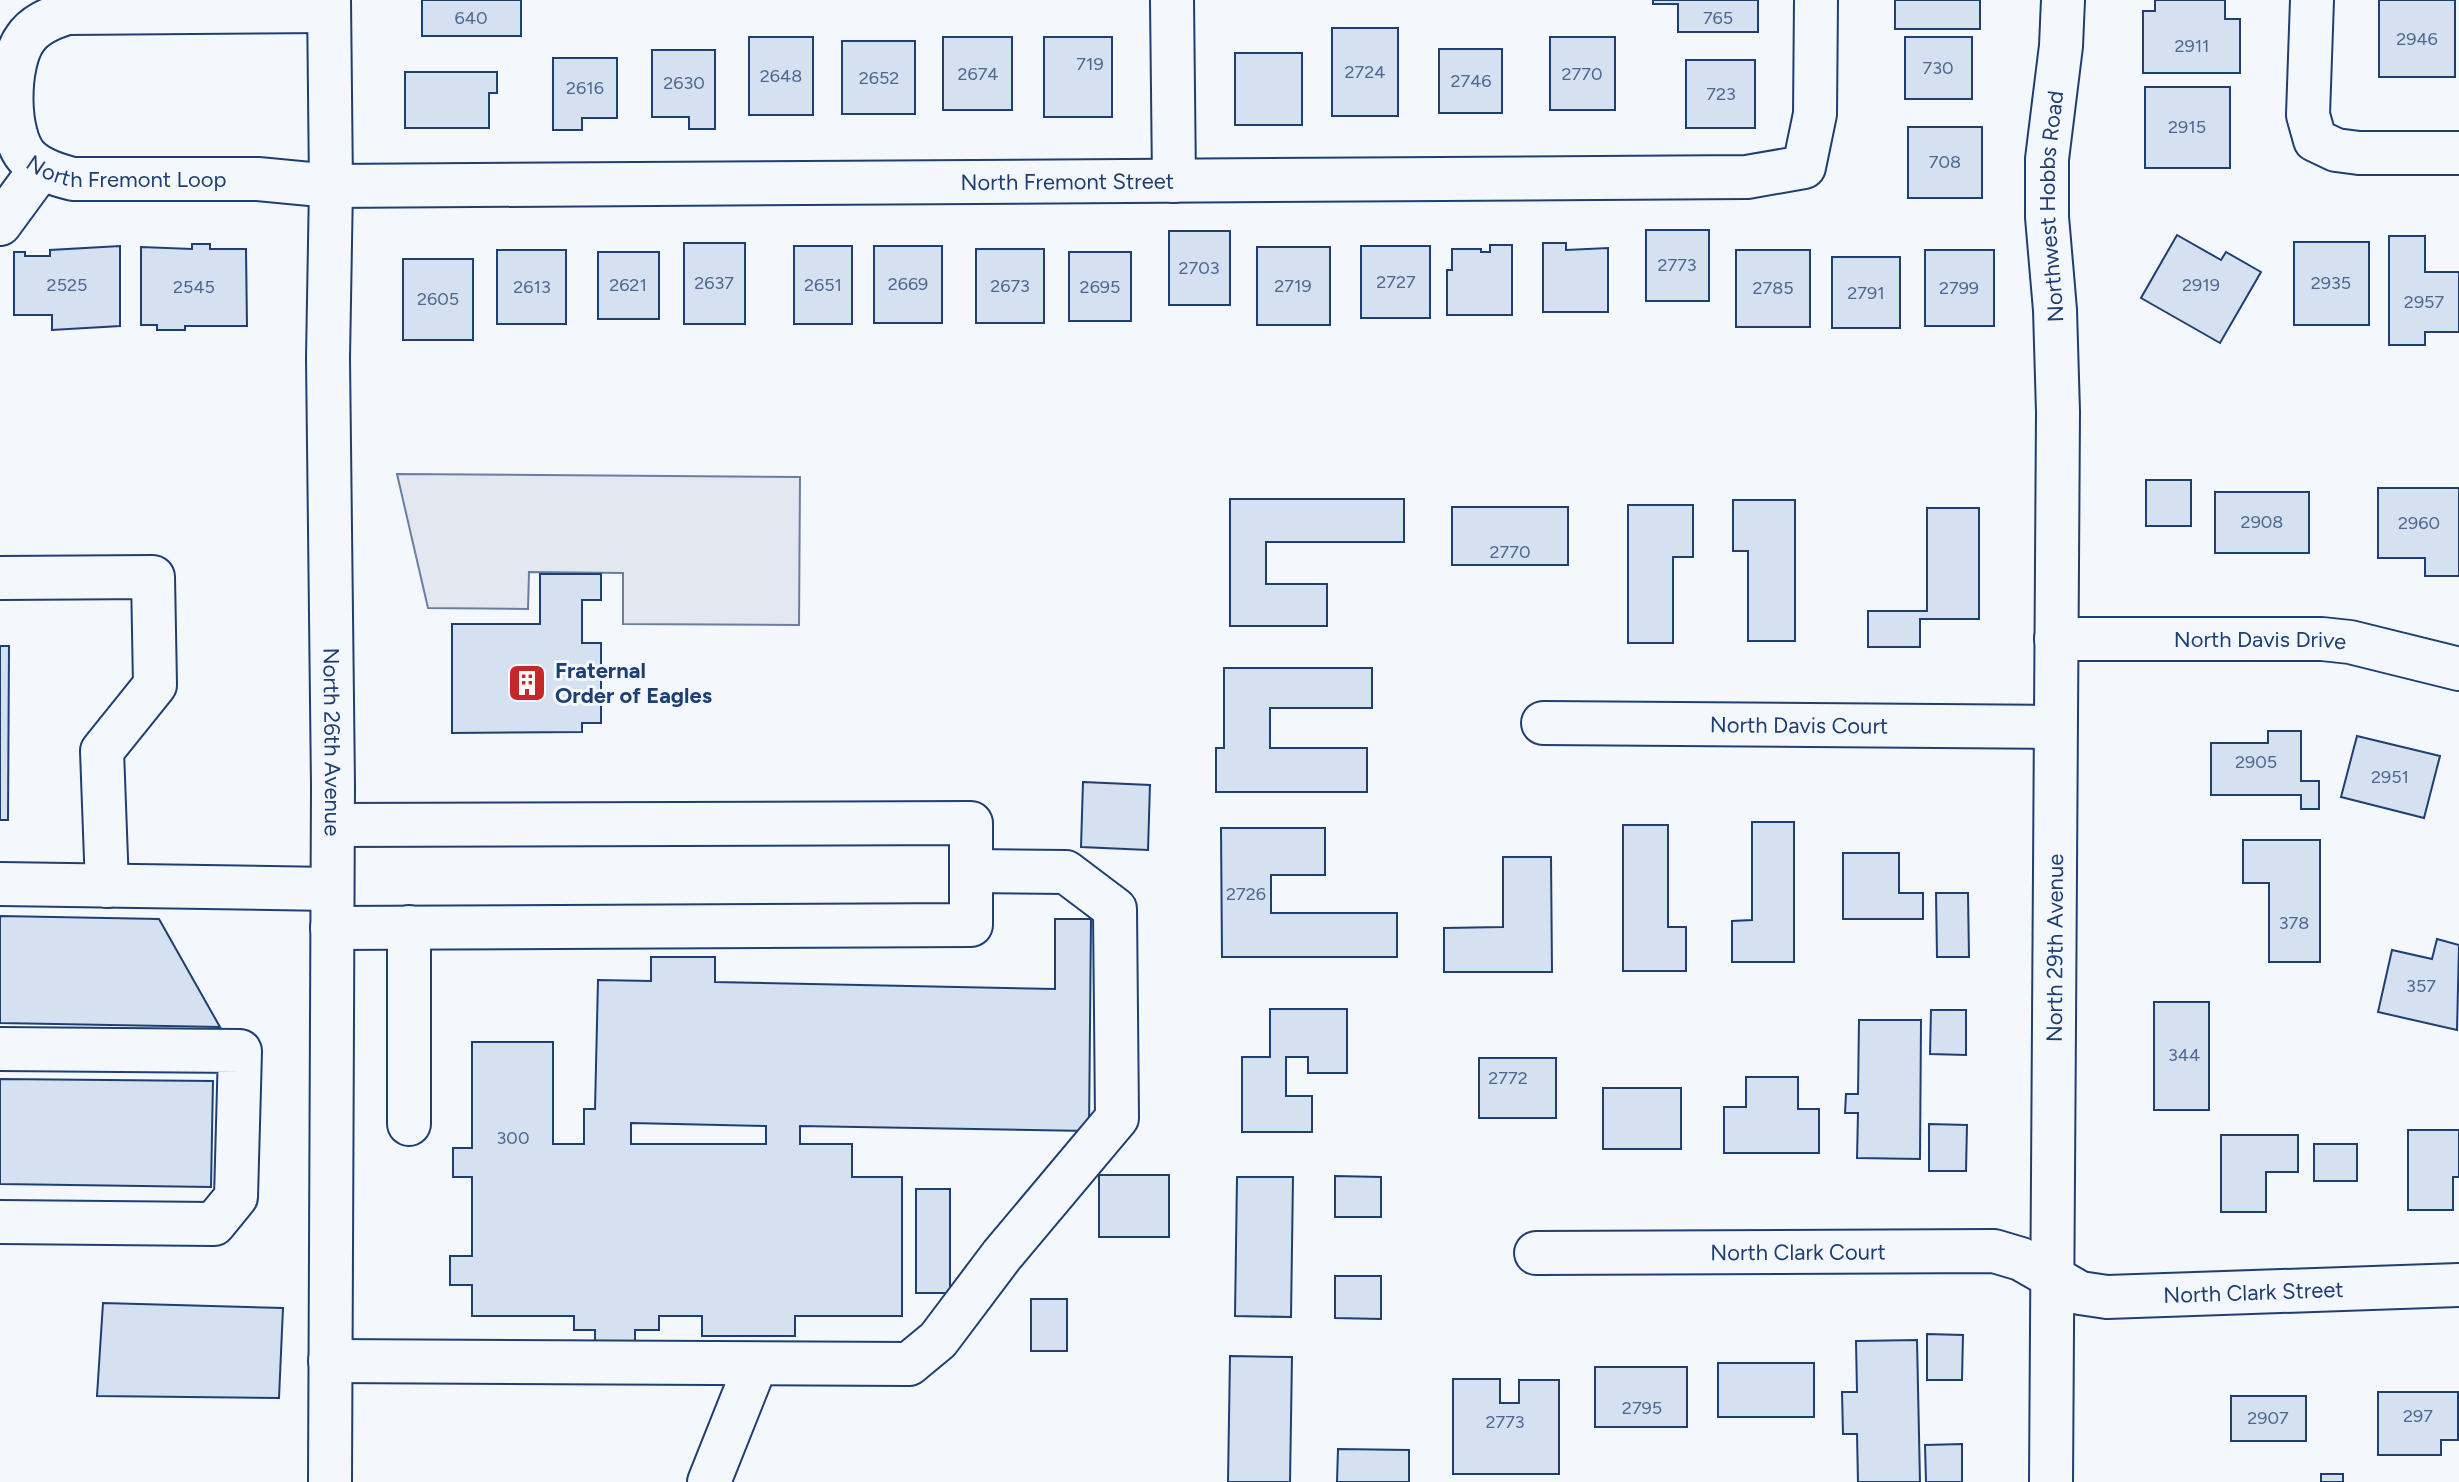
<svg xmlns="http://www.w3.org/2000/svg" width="2459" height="1482" font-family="Figtree,sans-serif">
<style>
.parking{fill:#e3e8f0;stroke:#687fa3;stroke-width:2}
.building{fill:#d5e0f0;stroke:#1d3f73;stroke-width:2;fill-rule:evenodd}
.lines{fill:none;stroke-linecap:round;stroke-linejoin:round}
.minor-casing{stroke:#1d3f73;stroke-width:46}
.minor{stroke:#f4f7fb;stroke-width:42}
.labels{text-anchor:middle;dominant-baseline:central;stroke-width:6;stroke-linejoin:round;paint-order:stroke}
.number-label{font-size:18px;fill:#4b6792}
.street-label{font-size:22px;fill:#1d3f73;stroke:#f4f7fb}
.poi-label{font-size:22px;font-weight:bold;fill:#1d3f73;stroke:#f4f7fb;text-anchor:start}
</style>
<rect width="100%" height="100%" fill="#f4f7fb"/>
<!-- parking -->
<path class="parking" d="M 397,474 L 800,477 L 799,625 L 623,624 L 623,573 L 529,572 L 528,609 L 428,608 Z"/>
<!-- building -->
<g class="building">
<rect x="422" y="0" width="99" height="36"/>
<path d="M 1653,0 L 1758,0 L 1758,32 L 1678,32 L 1678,4 L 1653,4 Z"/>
<rect x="1895" y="0" width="85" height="29"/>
<path d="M 2155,0 L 2225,0 L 2225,19 L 2240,19 L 2240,73 L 2143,73 L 2143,11 L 2155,11 Z"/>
<rect x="2379" y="0" width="76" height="77"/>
<rect x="1332" y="28" width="66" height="88"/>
<rect x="749" y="37" width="64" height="78"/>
<rect x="943" y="37" width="69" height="73"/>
<rect x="1044" y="37" width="68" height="80"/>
<rect x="1550" y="37" width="65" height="73"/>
<rect x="1905" y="37" width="67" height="62"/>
<rect x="842" y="41" width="73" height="73"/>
<rect x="1439" y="49" width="63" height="64"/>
<path d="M 652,50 L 715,50 L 715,129 L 689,129 L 689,117 L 652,117 Z"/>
<rect x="1235" y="53" width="67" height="72"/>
<path d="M 553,58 L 617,58 L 617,118 L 582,118 L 582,130 L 553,130 Z"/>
<rect x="1686" y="60" width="69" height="68"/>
<path d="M 405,72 L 497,72 L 497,93 L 489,93 L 489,128 L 405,128 Z"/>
<rect x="2145" y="87" width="85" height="81"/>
<rect x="1908" y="127" width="74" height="71"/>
<rect x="1646" y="230" width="63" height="71"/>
<rect x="1169" y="231" width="61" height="74"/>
<path d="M 2177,235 L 2221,260 L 2226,252 L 2261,272 L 2220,343 L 2141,298 Z"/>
<path d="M 2389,236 L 2425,236 L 2425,272 L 2459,272 L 2459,332 L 2425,332 L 2425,345 L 2389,345 Z"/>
<rect x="2294" y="242" width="75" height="83"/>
<rect x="684" y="243" width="61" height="81"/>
<path d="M 1543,243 L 1566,243 L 1566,250 L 1608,248 L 1608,312 L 1543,312 Z"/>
<path d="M 192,244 L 210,244 L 210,249 L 246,249 L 247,326 L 185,326 L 185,330 L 157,330 L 157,325 L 141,325 L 141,247 L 192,249 Z"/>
<path d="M 1490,245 L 1512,245 L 1512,315 L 1447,315 L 1447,270 L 1452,270 L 1452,249 L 1481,249 L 1481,252 L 1490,252 Z"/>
<path d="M 120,246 L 120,326 L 52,330 L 52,315 L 14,315 L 14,252 L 25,252 L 25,256 L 50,256 L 50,250 Z"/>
<rect x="794" y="246" width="58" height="78"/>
<rect x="874" y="246" width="68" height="77"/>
<rect x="1361" y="246" width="69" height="72"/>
<rect x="1257" y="247" width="73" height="78"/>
<rect x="976" y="249" width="68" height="74"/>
<rect x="497" y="250" width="69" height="74"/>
<rect x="1736" y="250" width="74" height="77"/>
<rect x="1925" y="250" width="69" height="76"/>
<rect x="598" y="252" width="61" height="67"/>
<rect x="1069" y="252" width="62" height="69"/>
<rect x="1832" y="257" width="68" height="71"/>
<rect x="403" y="259" width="70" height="81"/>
<rect x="2146" y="480" width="45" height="46"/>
<path d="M 2378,488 L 2459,488 L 2459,576 L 2425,576 L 2425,558 L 2378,558 Z"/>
<rect x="2215" y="492" width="94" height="61"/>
<path d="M 1230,499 L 1404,499 L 1404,542 L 1266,542 L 1266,584 L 1327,584 L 1327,626 L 1230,626 Z"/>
<path d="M 1733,500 L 1795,500 L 1795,641 L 1748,641 L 1748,551 L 1733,551 Z"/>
<path d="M 1628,505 L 1693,505 L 1693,557 L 1673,557 L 1673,643 L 1628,643 Z"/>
<rect x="1452" y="507" width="116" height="58"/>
<path d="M 1927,508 L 1979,508 L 1979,619 L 1920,619 L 1920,647 L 1868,647 L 1868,611 L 1927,611 Z"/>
<path d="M 540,574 L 601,574 L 601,600 L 582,600 L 582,643 L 601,643 L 601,723 L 582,723 L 582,732 L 452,733 L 452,624 L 540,624 Z"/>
<path d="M 0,646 L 9,646 L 8,820 L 0,820 Z"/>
<path d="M 1224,668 L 1372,668 L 1372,708 L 1270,708 L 1270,748 L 1367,748 L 1367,792 L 1216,792 L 1216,748 L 1224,748 Z"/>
<path d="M 2268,731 L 2301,731 L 2301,781 L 2319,781 L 2319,809 L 2301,809 L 2301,795 L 2211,795 L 2211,743 L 2268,743 Z"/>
<path d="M 2357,736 L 2440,756 L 2424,818 L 2341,797 Z"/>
<path d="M 1083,782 L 1150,785 L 1148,850 L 1081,847 Z"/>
<path d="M 1752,822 L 1794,822 L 1794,962 L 1732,962 L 1732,921 L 1752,920 Z"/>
<path d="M 1623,825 L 1668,825 L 1668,927 L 1686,927 L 1686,971 L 1623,971 Z"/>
<path d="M 1221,828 L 1325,828 L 1325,875 L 1271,875 L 1271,913 L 1397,913 L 1397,957 L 1222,957 Z"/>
<path d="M 2243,840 L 2320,840 L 2320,962 L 2269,962 L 2269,883 L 2243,883 Z"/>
<path d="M 1843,853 L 1899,853 L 1899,893 L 1923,893 L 1923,919 L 1843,919 Z"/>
<path d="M 1503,857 L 1551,857 L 1552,972 L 1444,972 L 1444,928 L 1503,927 Z"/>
<path d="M 1936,893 L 1968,893 L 1969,957 L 1937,957 Z"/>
<path d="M 0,916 L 159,919 L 220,1027 L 0,1023 Z"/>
<path d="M 1055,919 L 1091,919 L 1089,1131 L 800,1126 L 800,1144 L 852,1144 L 852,1177 L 902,1177 L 902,1316 L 795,1316 L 795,1336 L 702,1336 L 702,1316 L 659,1316 L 659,1330 L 635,1330 L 635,1346 L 595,1346 L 595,1330 L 574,1330 L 574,1316 L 472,1316 L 472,1285 L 450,1285 L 450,1256 L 472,1256 L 472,1177 L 453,1177 L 453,1148 L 472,1148 L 472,1042 L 553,1042 L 553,1144 L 584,1144 L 584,1109 L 595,1109 L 598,980 L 651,981 L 651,957 L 715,957 L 715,982 L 1055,989 ZM 631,1123 L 766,1126 L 766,1144 L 631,1144 Z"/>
<path d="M 2437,939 L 2459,945 L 2457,1030 L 2378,1012 L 2392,950 L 2432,959 Z"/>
<rect x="2154" y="1002" width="55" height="108"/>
<path d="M 1270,1009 L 1347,1009 L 1347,1073 L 1308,1073 L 1308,1057 L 1286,1057 L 1286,1096 L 1312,1096 L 1312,1132 L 1242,1132 L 1242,1057 L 1270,1057 Z"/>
<path d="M 1931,1010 L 1966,1010 L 1966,1055 L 1930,1054 Z"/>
<path d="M 1859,1020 L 1921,1020 L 1920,1159 L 1857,1158 L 1858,1113 L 1845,1113 L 1846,1094 L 1858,1094 Z"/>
<rect x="1479" y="1058" width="77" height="60"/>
<path d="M 1746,1077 L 1798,1077 L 1798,1109 L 1819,1109 L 1819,1153 L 1724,1153 L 1724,1107 L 1746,1107 Z"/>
<path d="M 0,1079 L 213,1081 L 211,1187 L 0,1184 Z"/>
<rect x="1603" y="1088" width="78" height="61"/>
<path d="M 1929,1124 L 1967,1125 L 1966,1171 L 1929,1171 Z"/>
<path d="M 2408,1130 L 2459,1130 L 2459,1177 L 2453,1177 L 2453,1210 L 2408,1210 Z"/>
<path d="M 2221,1135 L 2298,1135 L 2298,1172 L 2266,1172 L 2266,1212 L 2221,1212 Z"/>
<rect x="2314" y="1144" width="43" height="37"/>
<rect x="1099" y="1175" width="70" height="62"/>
<path d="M 1335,1176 L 1381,1177 L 1381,1217 L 1335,1217 Z"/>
<path d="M 1237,1177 L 1293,1177 L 1291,1317 L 1235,1316 Z"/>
<rect x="916" y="1189" width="34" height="104"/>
<path d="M 1335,1276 L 1381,1276 L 1381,1319 L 1335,1318 Z"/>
<rect x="1031" y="1299" width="36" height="52"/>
<path d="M 103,1303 L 283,1308 L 279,1398 L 97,1396 Z"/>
<path d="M 1927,1334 L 1963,1335 L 1962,1380 L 1927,1380 Z"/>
<path d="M 1917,1340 L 1920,1482 L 1858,1482 L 1857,1434 L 1843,1434 L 1842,1392 L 1857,1392 L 1856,1341 Z"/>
<path d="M 1230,1356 L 1292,1357 L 1290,1482 L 1228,1482 Z"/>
<rect x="1718" y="1363" width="96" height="54"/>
<rect x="1595" y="1367" width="92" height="60"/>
<path d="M 1453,1379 L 1500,1379 L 1500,1403 L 1519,1403 L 1519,1380 L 1559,1380 L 1559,1474 L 1453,1474 Z"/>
<path d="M 2378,1392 L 2458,1392 L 2458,1440 L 2441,1440 L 2441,1455 L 2378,1455 Z"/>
<rect x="2231" y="1396" width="75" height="45"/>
<path d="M 1962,1444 L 1962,1482 L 1926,1482 L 1925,1445 Z"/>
<path d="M 1338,1449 L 1409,1450 L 1409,1482 L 1337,1482 Z"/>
<rect x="2321" y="1474" width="22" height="8"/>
</g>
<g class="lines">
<!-- minor casing -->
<g class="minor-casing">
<g id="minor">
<path id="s1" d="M 329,0 L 331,186 L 328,358 L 333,786 L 330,1482"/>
<path d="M 1172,0 L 1174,181"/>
<path d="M 2312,0 L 2308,115 L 2315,140 L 2336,150 L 2359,153 L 2459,153"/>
<path id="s2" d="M 329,11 L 67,13 C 51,18 34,25 25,39 C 7,64 6,136 28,158 C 40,170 57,175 73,179 L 258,179 L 331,186 L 1747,177 L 1804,167 L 1815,114 L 1816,0"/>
<path d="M 0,224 L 41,168"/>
<path d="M 0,578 L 153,577 L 155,685 L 102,751 L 107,886"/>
<path id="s3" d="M 2056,639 L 2322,639 L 2350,642 L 2459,669"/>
<path id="s4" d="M 1543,723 L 2055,727"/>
<path d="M 0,884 L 331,889"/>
<path d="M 409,927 L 409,1124"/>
<path d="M 332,928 L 971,925 L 971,823 L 333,825"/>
<path d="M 0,1049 L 240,1051 L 236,1197 L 214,1224 L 0,1222"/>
<path id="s5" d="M 1536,1253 L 1994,1251 L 2021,1259 L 2080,1293 L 2107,1297 L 2459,1285"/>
<path d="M 330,1361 L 909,1364 L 938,1340 L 1002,1255 L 1117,1118 L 1115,909 L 1066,872 L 971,871"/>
<path d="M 709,1482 L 756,1364"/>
<path id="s6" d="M 2051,1482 L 2058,412 L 2055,310 L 2047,217 L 2047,159 L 2061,46 L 2063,0"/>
</g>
</g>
<!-- minor -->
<use href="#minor" class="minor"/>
</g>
<!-- icons -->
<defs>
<g id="building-square" transform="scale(2)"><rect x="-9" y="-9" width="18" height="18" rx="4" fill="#c62828" stroke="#f4f7fb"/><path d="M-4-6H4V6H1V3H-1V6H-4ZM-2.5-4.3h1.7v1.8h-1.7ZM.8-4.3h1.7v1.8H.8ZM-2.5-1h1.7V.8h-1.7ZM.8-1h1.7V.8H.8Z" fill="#fff"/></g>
</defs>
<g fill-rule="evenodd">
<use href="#building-square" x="527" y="683"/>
</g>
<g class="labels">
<!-- number labels -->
<g class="number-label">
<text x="471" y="18">640</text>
<text x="1718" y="18">765</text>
<text x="2417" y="39">2946</text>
<text x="2192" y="46">2911</text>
<text x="1090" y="64">719</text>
<text x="1938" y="68">730</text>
<text x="1365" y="72">2724</text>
<text x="978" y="74">2674</text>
<text x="1582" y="74">2770</text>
<text x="781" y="76">2648</text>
<text x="879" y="78">2652</text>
<text x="1471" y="81">2746</text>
<text x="684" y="83">2630</text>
<text x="585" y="88">2616</text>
<text x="1721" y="94">723</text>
<text x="2187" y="127">2915</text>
<text x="1945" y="162">708</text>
<text x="1677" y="265">2773</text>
<text x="1199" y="268">2703</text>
<text x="1396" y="282">2727</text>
<text x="714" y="283">2637</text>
<text x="2331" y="283">2935</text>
<text x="908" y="284">2669</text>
<text x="67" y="285">2525</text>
<text x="628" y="285">2621</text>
<text x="823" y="285">2651</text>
<text x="2201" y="285">2919</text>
<text x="1010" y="286">2673</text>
<text x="1293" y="286">2719</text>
<text x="194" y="287">2545</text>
<text x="532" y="287">2613</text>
<text x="1100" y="287">2695</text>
<text x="1773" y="288">2785</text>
<text x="1959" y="288">2799</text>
<text x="1866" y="293">2791</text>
<text x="438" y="299">2605</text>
<text x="2424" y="302">2957</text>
<text x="2262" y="522">2908</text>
<text x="2419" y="523">2960</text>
<text x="1510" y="552">2770</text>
<text x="2256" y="762">2905</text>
<text x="2390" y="777">2951</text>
<text x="1246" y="894">2726</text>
<text x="2294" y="923">378</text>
<text x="2421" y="986">357</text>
<text x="2184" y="1055">344</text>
<text x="1508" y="1078">2772</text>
<text x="513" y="1138">300</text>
<text x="1642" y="1408">2795</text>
<text x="2418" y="1416">297</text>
<text x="2268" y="1418">2907</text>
<text x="1505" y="1422">2773</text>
</g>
<!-- street labels -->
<g class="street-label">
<text stroke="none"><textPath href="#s2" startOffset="540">North Fremont Loop</textPath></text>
<text stroke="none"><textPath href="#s2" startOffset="1482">North Fremont Street</textPath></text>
<text stroke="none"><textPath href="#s6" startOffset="1276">Northwest Hobbs Road</textPath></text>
<text stroke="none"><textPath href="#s3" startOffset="204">North Davis Drive</textPath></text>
<text stroke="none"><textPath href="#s4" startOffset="256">North Davis Court</textPath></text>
<text stroke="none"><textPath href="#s1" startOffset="742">North 26th Avenue</textPath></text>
<text stroke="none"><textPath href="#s6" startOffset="534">North 29th Avenue</textPath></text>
<text stroke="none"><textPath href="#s5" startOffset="262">North Clark Court</textPath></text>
<text stroke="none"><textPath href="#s5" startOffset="728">North Clark Street</textPath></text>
</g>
<!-- poi labels -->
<g class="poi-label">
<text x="555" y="670">Fraternal<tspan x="555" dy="25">Order of Eagles</tspan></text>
</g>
</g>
</svg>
